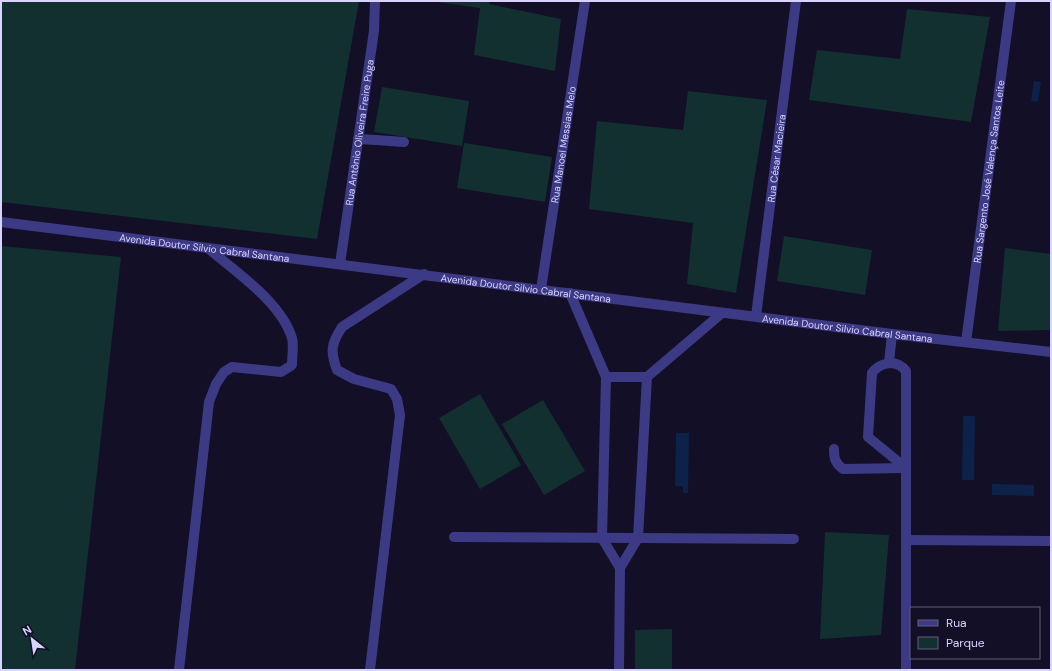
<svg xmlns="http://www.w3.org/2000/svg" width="1052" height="671" font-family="'DM Sans',sans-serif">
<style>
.green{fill:#12302f}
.water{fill:#0c2248}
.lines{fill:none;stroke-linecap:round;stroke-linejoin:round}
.service{stroke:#3d3a85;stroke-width:10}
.minor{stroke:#3d3a85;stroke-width:10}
.tertiary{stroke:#3d3a85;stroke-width:10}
.labels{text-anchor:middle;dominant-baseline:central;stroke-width:3;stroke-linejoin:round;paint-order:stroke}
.street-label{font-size:10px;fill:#d9d4ff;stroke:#130f26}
</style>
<rect width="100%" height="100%" fill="#130f26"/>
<!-- green -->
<g class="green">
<path d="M 1,1 L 359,1 L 317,239 L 1,202 Z"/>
<path d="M 431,1 L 489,1 L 489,4 L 561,19 L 555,71 L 474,55 L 480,8 Z"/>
<path d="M 907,9 L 990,17 L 971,122 L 809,100 L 817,50 L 900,59 Z"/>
<path d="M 382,87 L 469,101 L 462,146 L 374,132 Z"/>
<path d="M 688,91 L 767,100 L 736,293 L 687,284 L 693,223 L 589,209 L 597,121 L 683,130 Z"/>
<path d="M 464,143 L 552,157 L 545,202 L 457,188 Z"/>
<path d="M 784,236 L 872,250 L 865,295 L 777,281 Z"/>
<path d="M 1,246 L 121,257 L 75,670 L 1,670 Z"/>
<path d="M 1005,248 L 1051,254 L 1051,330 L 998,331 Z"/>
<path d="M 480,394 L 521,465 L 480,489 L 439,418 Z"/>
<path d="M 543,400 L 585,471 L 544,495 L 502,424 Z"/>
<path d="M 825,532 L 889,535 L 881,635 L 820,639 Z"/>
<path d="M 672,629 L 672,670 L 635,670 L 635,630 Z"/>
</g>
<!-- water -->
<g class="water">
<path d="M 1034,81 L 1041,82 L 1038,102 L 1031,101 Z"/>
<path d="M 963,416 L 975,416 L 974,480 L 962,480 Z"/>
<path d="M 676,433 L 689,433 L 688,493 L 683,493 L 683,486 L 675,486 Z"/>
<path d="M 992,484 L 1034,485 L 1034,496 L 992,495 Z"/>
</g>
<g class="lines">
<!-- service -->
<g class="service">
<path d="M 376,140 L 404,142"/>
<path d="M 570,293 L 606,377 L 602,538 L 620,568 L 619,670"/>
<path d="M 889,363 L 892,334"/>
<path d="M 606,377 L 647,377"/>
<path d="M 834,449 C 834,458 835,463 843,469 L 906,468"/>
<path d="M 454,537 L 794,539"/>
<path d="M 906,540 L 1051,541"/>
<path d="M 620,568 L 638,538 L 647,377 L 722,313"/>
<path d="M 179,670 L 209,402 L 216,384 L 224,372 L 232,367 L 281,372 L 292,365 C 292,357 294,345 292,338 C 281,302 236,272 209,249"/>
<path d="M 370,670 L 400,415 L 397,399 L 391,389 L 354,379 L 337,370 C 330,351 331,344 342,327 L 424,274"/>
<path d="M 906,670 L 906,371 C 897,359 880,362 872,373 L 868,437 L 906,468"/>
</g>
<!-- minor -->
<g class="minor">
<path d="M 358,139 L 376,140"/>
<path id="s1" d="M 340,264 L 374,31 L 375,1"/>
<path id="s2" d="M 541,289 L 585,1"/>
<path id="s3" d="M 756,316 L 796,1"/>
<path id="s4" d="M 966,342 L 1011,1"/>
</g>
<!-- tertiary -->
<path class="tertiary" id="s5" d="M 1,222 L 892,334 L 1051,352"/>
</g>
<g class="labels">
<!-- street labels -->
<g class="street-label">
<text stroke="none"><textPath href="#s1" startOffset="133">Rua Antônio Oliveira Freire Puga</textPath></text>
<text stroke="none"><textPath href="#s2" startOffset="146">Rua Manoel Messias Melo</textPath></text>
<text stroke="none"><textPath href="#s3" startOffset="159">Rua César Macieira</textPath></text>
<text stroke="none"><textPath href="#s4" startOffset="172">Rua Sargento José Valença Santos Leite</textPath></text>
<text stroke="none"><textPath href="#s5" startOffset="205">Avenida Doutor Silvio Cabral Santana</textPath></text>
<text stroke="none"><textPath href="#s5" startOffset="529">Avenida Doutor Silvio Cabral Santana</textPath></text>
<text stroke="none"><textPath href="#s5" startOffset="853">Avenida Doutor Silvio Cabral Santana</textPath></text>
</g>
</g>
<!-- border -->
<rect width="1052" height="671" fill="none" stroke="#d9d4ff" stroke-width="4"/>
<!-- legend -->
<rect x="910" y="607" width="130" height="52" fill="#130f26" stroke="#625e7d"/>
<rect x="918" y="620" width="20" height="6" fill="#3d3a85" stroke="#625e7d"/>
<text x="946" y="627" font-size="12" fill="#d9d4ff">Rua</text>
<rect x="918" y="637" width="20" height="12" fill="#12302f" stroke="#625e7d"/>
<text x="946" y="647" font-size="12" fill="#d9d4ff">Parque</text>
<!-- north arrow -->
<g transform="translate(32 639) rotate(330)" stroke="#130f26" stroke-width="3" paint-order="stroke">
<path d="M0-3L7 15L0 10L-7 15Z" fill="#d9d4ff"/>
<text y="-6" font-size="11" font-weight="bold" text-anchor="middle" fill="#d9d4ff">N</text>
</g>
</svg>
